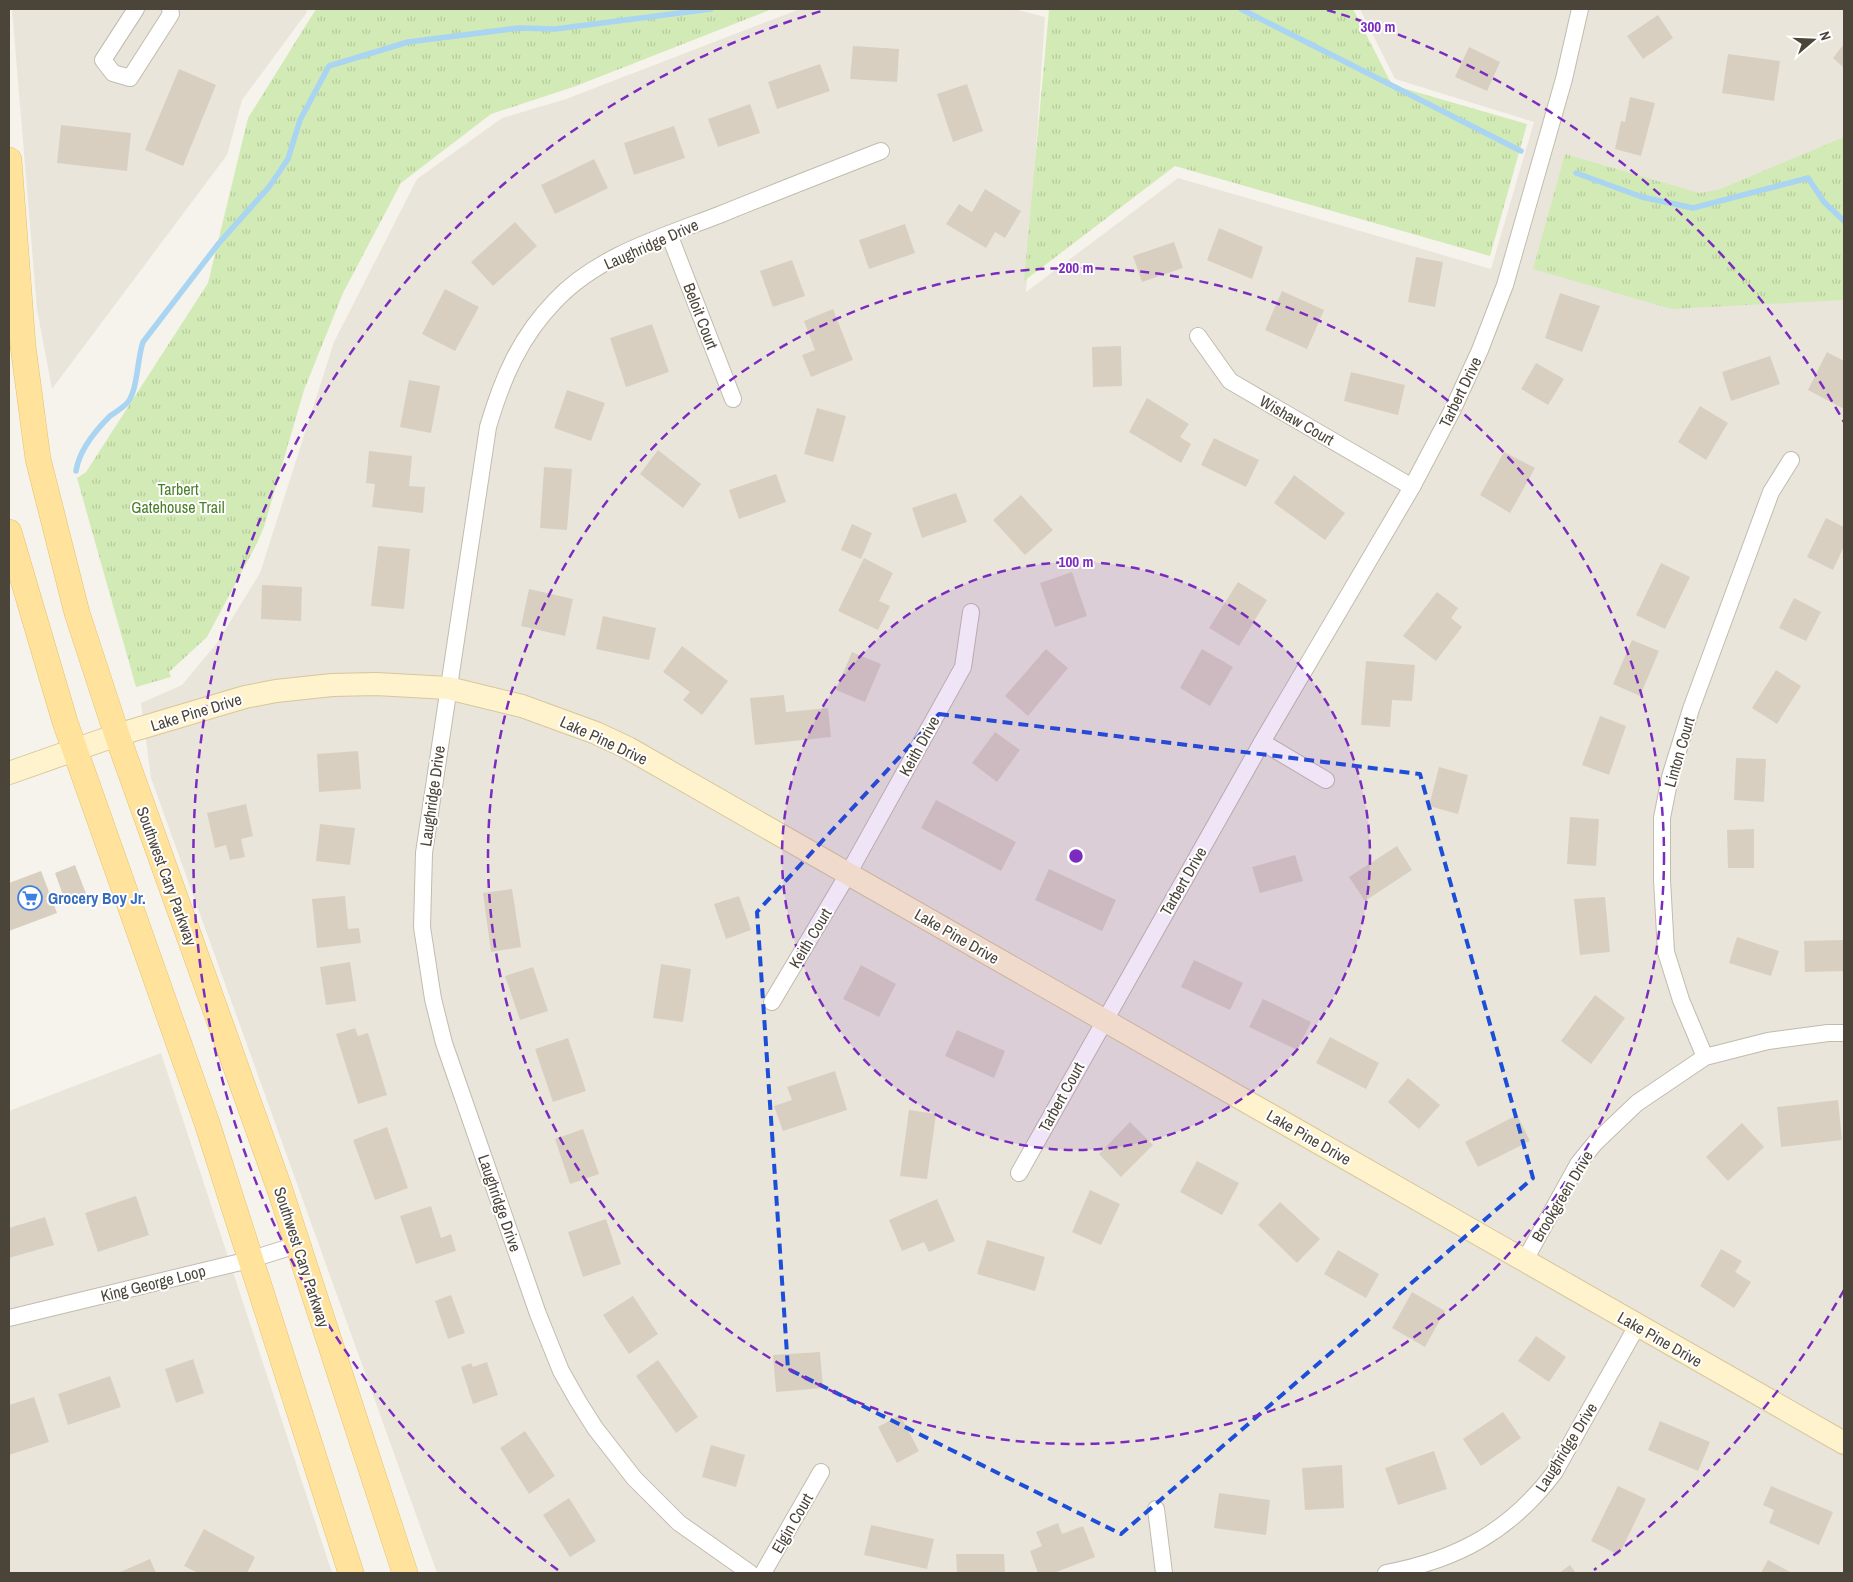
<svg xmlns="http://www.w3.org/2000/svg" width="1853" height="1582" font-family="'Archivo Narrow',sans-serif">
<style>
.residential{fill:#eae5da}
.park{fill:url(#park-tufts)}
.lines{fill:none;stroke-linecap:round;stroke-linejoin:round}
.stream{stroke:#a9d4f2;stroke-width:5.5}
.building{fill:#d8cfc1}
.street-casing{stroke:#c2bbae;stroke-width:18}
.secondary-casing{stroke:#d6c79b;stroke-width:24}
.primary-casing{stroke:#e6c16a;stroke-width:26}
.street{stroke:#fff;stroke-width:16}
.secondary{stroke:#fff3cd;stroke-width:22}
.primary{stroke:#ffe39c;stroke-width:25}
.marked{fill:none;stroke:#1d4ed8;stroke-width:4;stroke-dasharray:10 6;stroke-linejoin:round}
.ring{fill:none;stroke:#7b2cbf;stroke-width:2.5;stroke-dasharray:9 6}
.labels{text-anchor:middle;dominant-baseline:central;stroke-width:4;stroke-linejoin:round;paint-order:stroke}
.street-label{font-size:16px;fill:#4b4439;stroke:#fff}
.park-label{font-size:16px;fill:#4a7f2a;stroke:#fff}
.shop-label{font-size:16px;font-weight:bold;fill:#366cbe;stroke:#fff;text-anchor:start}
.centre{fill:#7b2cbf;stroke:#fff;stroke-width:2.5}
.ring-label{font-size:15px;text-anchor:middle;font-weight:bold;fill:#7b2cbf;stroke:#fff;stroke-width:4;stroke-linejoin:round;paint-order:stroke}
</style>
<defs>
<pattern id="park-tufts" width="24" height="20" patternUnits="userSpaceOnUse" patternTransform="scale(1.25)"><rect width="24" height="20" fill="#d2eab5"/><path d="M3 7l-1-3M5 7V3M7 7l1-3M15 17l-1-3M17 17v-4M19 17l1-3" fill="none" stroke="#b6ca9c"/></pattern>
</defs>
<rect width="100%" height="100%" fill="#f6f3ec"/>
<!-- residential -->
<g class="residential">
<path d="M 12,9 L 306,9 L 307,12 L 242,100 L 227,155 L 52,389 L 37,309 Z"/>
<path d="M 800,9 L 1014,9 L 1045,17 L 1026,292 L 1178,178 L 1491,269 L 1534,122 L 1395,79 L 1360,9 L 1844,9 L 1844,1573 L 437,1573 L 151,778 L 141,703 L 182,685 L 217,643 L 260,573 L 334,342 L 417,179 L 502,118 L 566,99 Z"/>
<path d="M 161,1053 L 332,1573 L 9,1573 L 9,1111 Z"/>
</g>
<!-- park -->
<g class="park">
<path d="M 316,9 L 772,9 L 576,86 L 491,114 L 401,183 L 343,293 L 304,390 L 264,527 L 257,543 L 207,637 L 169,672 L 171,677 L 136,687 L 77,478 L 86,472 L 208,283 L 248,118 Z"/>
<path d="M 1047,9 L 1353,9 L 1392,85 L 1527,124 L 1490,256 L 1175,166 L 1024,281 L 1049,10 Z"/>
<path d="M 1844,137 L 1844,300 L 1672,309 L 1533,269 L 1565,154 L 1699,193 L 1718,190 Z"/>
</g>
<g class="lines">
<!-- stream -->
<g class="stream">
<path d="M 1241,9 L 1521,151"/>
<path d="M 1576,173 L 1642,197 L 1693,208 L 1808,178 L 1824,202 L 1844,221"/>
<path d="M 76,471 C 79,450 95,431 110,416 C 116,412 124,407 128,402 C 138,388 137,359 143,342 L 219,243 L 269,187 L 288,159 L 300,120 L 329,66 L 408,42 L 519,28 L 555,29 L 711,9"/>
</g>
</g>
<!-- building -->
<g class="building">
<path d="M 1658,15 L 1673,38 L 1643,59 L 1627,36 Z"/>
<path d="M 1844,44 L 1844,68 L 1833,58 Z"/>
<path d="M 853,46 L 899,49 L 897,82 L 850,79 Z"/>
<path d="M 1469,47 L 1500,62 L 1487,91 L 1455,77 Z"/>
<path d="M 1728,54 L 1780,61 L 1774,101 L 1722,93 Z"/>
<path d="M 820,64 L 830,91 L 777,109 L 768,82 Z"/>
<path d="M 179,69 L 216,85 L 183,166 L 145,150 Z"/>
<path d="M 967,84 L 983,131 L 953,142 L 937,94 Z"/>
<path d="M 1630,97 L 1655,103 L 1641,156 L 1615,149 L 1621,121 L 1625,122 Z"/>
<path d="M 750,104 L 760,133 L 718,147 L 708,119 Z"/>
<path d="M 61,125 L 131,133 L 127,171 L 57,163 Z"/>
<path d="M 674,126 L 685,158 L 634,175 L 624,143 Z"/>
<path d="M 594,159 L 608,188 L 555,214 L 541,185 Z"/>
<path d="M 985,189 L 1021,211 L 1005,238 L 995,232 L 986,248 L 946,224 L 959,204 L 972,212 Z"/>
<path d="M 515,222 L 537,246 L 493,286 L 471,262 Z"/>
<path d="M 905,224 L 915,253 L 869,269 L 859,240 Z"/>
<path d="M 1219,228 L 1263,247 L 1252,279 L 1207,260 Z"/>
<path d="M 1174,242 L 1183,268 L 1142,282 L 1133,256 Z"/>
<path d="M 1416,257 L 1443,262 L 1435,307 L 1408,302 Z"/>
<path d="M 792,260 L 805,296 L 773,307 L 760,271 Z"/>
<path d="M 445,289 L 479,307 L 455,351 L 422,334 Z"/>
<path d="M 1282,291 L 1324,310 L 1307,349 L 1265,330 Z"/>
<path d="M 1560,293 L 1600,306 L 1582,352 L 1545,338 Z"/>
<path d="M 833,309 L 853,360 L 811,377 L 802,355 L 815,350 L 804,321 Z"/>
<path d="M 652,324 L 669,372 L 626,387 L 610,338 Z"/>
<path d="M 1121,346 L 1122,386 L 1093,387 L 1092,347 Z"/>
<path d="M 1827,352 L 1844,361 L 1844,409 L 1808,390 Z"/>
<path d="M 1770,356 L 1780,384 L 1731,401 L 1722,372 Z"/>
<path d="M 1536,363 L 1564,379 L 1548,405 L 1521,389 Z"/>
<path d="M 1351,372 L 1405,385 L 1398,415 L 1344,401 Z"/>
<path d="M 409,380 L 440,386 L 431,433 L 400,427 Z"/>
<path d="M 567,390 L 605,403 L 591,441 L 554,428 Z"/>
<path d="M 1147,398 L 1189,424 L 1180,437 L 1191,444 L 1181,463 L 1129,432 Z"/>
<path d="M 1700,406 L 1728,423 L 1706,460 L 1678,442 Z"/>
<path d="M 817,408 L 846,416 L 833,462 L 804,454 Z"/>
<path d="M 1214,438 L 1259,460 L 1246,487 L 1201,465 Z"/>
<path d="M 658,450 L 701,484 L 683,508 L 640,474 Z"/>
<path d="M 369,451 L 412,456 L 409,486 L 425,487 L 423,513 L 372,507 L 375,484 L 366,483 Z"/>
<path d="M 1504,452 L 1535,468 L 1510,513 L 1480,495 Z"/>
<path d="M 544,467 L 572,469 L 567,530 L 540,528 Z"/>
<path d="M 776,474 L 786,502 L 739,519 L 729,490 Z"/>
<path d="M 1294,475 L 1345,513 L 1325,540 L 1274,503 Z"/>
<path d="M 956,493 L 967,522 L 922,538 L 912,508 Z"/>
<path d="M 1021,495 L 1053,530 L 1025,555 L 993,520 Z"/>
<path d="M 1826,518 L 1844,527 L 1844,546 L 1833,570 L 1807,557 Z"/>
<path d="M 852,524 L 872,533 L 861,559 L 841,550 Z"/>
<path d="M 378,546 L 410,549 L 404,609 L 371,606 Z"/>
<path d="M 864,558 L 893,573 L 879,601 L 890,606 L 878,630 L 838,611 Z"/>
<path d="M 1661,563 L 1690,577 L 1665,629 L 1636,615 Z"/>
<path d="M 1072,572 L 1087,616 L 1055,627 L 1040,583 Z"/>
<path d="M 1238,582 L 1267,600 L 1239,646 L 1209,628 Z"/>
<path d="M 262,585 L 302,587 L 301,621 L 261,619 Z"/>
<path d="M 529,589 L 573,599 L 565,636 L 521,626 Z"/>
<path d="M 1437,592 L 1458,608 L 1451,618 L 1462,627 L 1436,661 L 1403,636 Z"/>
<path d="M 1794,598 L 1821,612 L 1806,641 L 1779,628 Z"/>
<path d="M 603,616 L 656,628 L 649,660 L 596,649 Z"/>
<path d="M 1632,640 L 1659,651 L 1640,696 L 1613,684 Z"/>
<path d="M 682,646 L 728,681 L 702,715 L 683,700 L 690,692 L 663,672 Z"/>
<path d="M 1046,649 L 1068,668 L 1028,716 L 1005,696 Z"/>
<path d="M 1202,649 L 1233,667 L 1210,706 L 1180,688 Z"/>
<path d="M 852,652 L 881,664 L 865,702 L 836,690 Z"/>
<path d="M 1366,661 L 1415,665 L 1412,701 L 1392,700 L 1390,727 L 1361,725 Z"/>
<path d="M 1776,670 L 1801,686 L 1777,724 L 1752,708 Z"/>
<path d="M 784,695 L 786,712 L 828,708 L 831,737 L 755,745 L 750,698 Z"/>
<path d="M 1600,716 L 1626,726 L 1609,775 L 1582,765 Z"/>
<path d="M 995,732 L 1020,750 L 997,782 L 972,763 Z"/>
<path d="M 358,751 L 361,789 L 319,792 L 317,754 Z"/>
<path d="M 1736,758 L 1766,759 L 1764,802 L 1734,800 Z"/>
<path d="M 1439,767 L 1468,775 L 1458,814 L 1429,806 Z"/>
<path d="M 936,800 L 1016,842 L 1001,871 L 921,828 Z"/>
<path d="M 246,804 L 253,836 L 241,839 L 245,857 L 230,860 L 226,845 L 215,848 L 207,813 Z"/>
<path d="M 1570,817 L 1599,819 L 1596,866 L 1567,864 Z"/>
<path d="M 320,824 L 355,828 L 350,865 L 316,861 Z"/>
<path d="M 1754,829 L 1754,868 L 1728,868 L 1727,830 Z"/>
<path d="M 1397,846 L 1412,870 L 1365,901 L 1349,877 Z"/>
<path d="M 1295,855 L 1303,881 L 1260,893 L 1252,867 Z"/>
<path d="M 75,865 L 88,899 L 67,906 L 55,873 Z"/>
<path d="M 1049,869 L 1116,900 L 1102,931 L 1035,900 Z"/>
<path d="M 41,871 L 57,913 L 9,931 L 9,883 Z"/>
<path d="M 512,889 L 521,947 L 491,952 L 483,893 Z"/>
<path d="M 345,896 L 348,929 L 359,928 L 361,943 L 317,948 L 312,899 Z"/>
<path d="M 739,896 L 751,930 L 726,939 L 714,904 Z"/>
<path d="M 1605,897 L 1610,952 L 1580,955 L 1574,899 Z"/>
<path d="M 1737,937 L 1779,951 L 1771,976 L 1729,963 Z"/>
<path d="M 1844,940 L 1844,971 L 1805,972 L 1804,941 Z"/>
<path d="M 1194,960 L 1243,983 L 1230,1010 L 1181,987 Z"/>
<path d="M 350,962 L 356,1001 L 326,1005 L 320,967 Z"/>
<path d="M 661,964 L 691,969 L 683,1022 L 653,1018 Z"/>
<path d="M 861,965 L 896,984 L 879,1017 L 843,999 Z"/>
<path d="M 533,967 L 548,1011 L 520,1020 L 505,976 Z"/>
<path d="M 1595,995 L 1625,1018 L 1591,1064 L 1561,1041 Z"/>
<path d="M 1263,999 L 1311,1022 L 1297,1050 L 1249,1027 Z"/>
<path d="M 355,1028 L 358,1036 L 368,1033 L 387,1095 L 358,1104 L 336,1034 Z"/>
<path d="M 957,1030 L 1005,1051 L 994,1078 L 945,1056 Z"/>
<path d="M 1330,1037 L 1379,1063 L 1366,1089 L 1316,1063 Z"/>
<path d="M 568,1038 L 586,1091 L 553,1102 L 535,1049 Z"/>
<path d="M 835,1071 L 847,1110 L 783,1131 L 774,1106 L 792,1100 L 787,1087 Z"/>
<path d="M 1408,1078 L 1440,1105 L 1419,1129 L 1388,1102 Z"/>
<path d="M 1838,1100 L 1842,1140 L 1781,1147 L 1777,1107 Z"/>
<path d="M 909,1110 L 936,1114 L 927,1179 L 900,1176 Z"/>
<path d="M 1517,1115 L 1530,1141 L 1478,1167 L 1465,1142 Z"/>
<path d="M 1130,1122 L 1153,1145 L 1121,1177 L 1099,1154 Z"/>
<path d="M 1742,1123 L 1764,1147 L 1728,1181 L 1706,1157 Z"/>
<path d="M 387,1127 L 408,1188 L 375,1200 L 353,1140 Z"/>
<path d="M 583,1129 L 599,1174 L 570,1184 L 555,1139 Z"/>
<path d="M 1197,1161 L 1239,1183 L 1222,1215 L 1180,1192 Z"/>
<path d="M 1090,1190 L 1120,1204 L 1101,1245 L 1072,1232 Z"/>
<path d="M 136,1196 L 149,1235 L 98,1252 L 85,1213 Z"/>
<path d="M 937,1199 L 955,1241 L 929,1252 L 924,1242 L 902,1251 L 889,1220 Z"/>
<path d="M 1280,1202 L 1320,1239 L 1297,1263 L 1258,1225 Z"/>
<path d="M 431,1206 L 441,1238 L 451,1234 L 456,1251 L 416,1264 L 400,1216 Z"/>
<path d="M 45,1217 L 54,1245 L 9,1258 L 9,1228 Z"/>
<path d="M 606,1219 L 621,1264 L 583,1277 L 568,1232 Z"/>
<path d="M 987,1240 L 1045,1257 L 1035,1291 L 977,1274 Z"/>
<path d="M 1721,1249 L 1742,1261 L 1735,1272 L 1751,1282 L 1734,1308 L 1700,1286 Z"/>
<path d="M 1338,1250 L 1379,1274 L 1366,1298 L 1324,1274 Z"/>
<path d="M 1412,1292 L 1445,1311 L 1425,1347 L 1392,1328 Z"/>
<path d="M 451,1295 L 465,1333 L 448,1339 L 435,1301 Z"/>
<path d="M 633,1296 L 658,1334 L 629,1354 L 603,1315 Z"/>
<path d="M 1536,1336 L 1566,1357 L 1549,1382 L 1518,1361 Z"/>
<path d="M 820,1352 L 823,1388 L 776,1392 L 773,1355 Z"/>
<path d="M 193,1359 L 204,1393 L 176,1403 L 165,1369 Z"/>
<path d="M 658,1360 L 698,1417 L 676,1433 L 636,1376 Z"/>
<path d="M 487,1362 L 498,1395 L 473,1404 L 461,1367 L 471,1363 L 473,1367 Z"/>
<path d="M 110,1376 L 121,1407 L 68,1425 L 58,1394 Z"/>
<path d="M 34,1397 L 49,1442 L 9,1455 L 9,1405 Z"/>
<path d="M 1503,1412 L 1521,1438 L 1481,1466 L 1463,1439 Z"/>
<path d="M 900,1415 L 919,1451 L 897,1463 L 878,1427 Z"/>
<path d="M 1660,1421 L 1710,1442 L 1698,1471 L 1648,1450 Z"/>
<path d="M 525,1431 L 555,1476 L 529,1494 L 500,1448 Z"/>
<path d="M 711,1445 L 745,1455 L 736,1487 L 702,1477 Z"/>
<path d="M 1434,1451 L 1447,1489 L 1398,1505 L 1385,1468 Z"/>
<path d="M 1342,1465 L 1344,1508 L 1305,1510 L 1302,1468 Z"/>
<path d="M 1618,1486 L 1646,1499 L 1619,1555 L 1591,1541 Z"/>
<path d="M 1771,1486 L 1833,1512 L 1819,1545 L 1769,1523 L 1774,1510 L 1763,1505 Z"/>
<path d="M 1219,1493 L 1270,1500 L 1266,1535 L 1214,1528 Z"/>
<path d="M 569,1498 L 596,1541 L 570,1557 L 543,1515 Z"/>
<path d="M 1058,1523 L 1062,1534 L 1083,1526 L 1095,1557 L 1054,1573 L 1038,1573 L 1030,1551 L 1042,1546 L 1036,1532 Z"/>
<path d="M 871,1525 L 934,1539 L 927,1569 L 864,1555 Z"/>
<path d="M 204,1529 L 255,1557 L 247,1573 L 198,1573 L 184,1566 Z"/>
<path d="M 956,1554 L 1004,1554 L 1005,1573 L 957,1573 Z"/>
<path d="M 150,1559 L 156,1573 L 118,1573 Z"/>
<path d="M 1768,1560 L 1792,1573 L 1761,1573 Z"/>
<path d="M 1570,1565 L 1576,1573 L 1559,1573 Z"/>
</g>
<g class="lines">
<!-- street casing -->
<g class="street-casing">
<g id="street">
<path d="M 136,9 L 103,60 L 113,73 L 130,78 L 171,14 L 170,9"/>
<path d="M 669,234 L 733,399"/>
<path d="M 1198,336 L 1230,381 L 1412,487"/>
<path d="M 1262,742 L 1326,780"/>
<path d="M 772,1002 L 848,874 L 963,667 L 971,612"/>
<path d="M 1705,1057 L 1681,1000 L 1666,952 L 1662,880 L 1662,818 L 1670,777 L 1691,709 L 1771,492 L 1791,460"/>
<path d="M 1019,1173 L 1262,742 L 1412,487 L 1453,409 L 1480,350 L 1505,285 L 1564,79 L 1580,9"/>
<path d="M 1525,1260 L 1578,1164 L 1595,1143 L 1637,1103 L 1705,1057 L 1768,1041 L 1828,1033 L 1844,1033"/>
<path d="M 9,1318 L 249,1260 L 297,1245"/>
<path d="M 1156,1509 L 1164,1573"/>
<path d="M 750,1573 L 679,1523 L 634,1478 L 595,1428 L 578,1401 L 561,1371 L 538,1314 L 444,1043 L 433,999 L 422,927 L 424,853 L 488,427 C 502,379 520,337 555,301 C 597,256 662,237 719,215 C 773,193 827,172 881,151"/>
<path d="M 763,1573 L 821,1472"/>
<path d="M 1386,1573 C 1457,1560 1510,1531 1554,1473 L 1637,1326"/>
</g>
</g>
<!-- secondary casing -->
<g class="secondary-casing">
<path id="secondary" d="M 9,773 L 117,735 L 245,697 L 276,691 L 332,685 L 376,684 L 448,688 L 522,706 L 596,733 L 628,748 L 1844,1443"/>
</g>
<!-- primary casing -->
<g class="primary-casing">
<g id="primary">
<path d="M 9,160 L 23,346 L 38,459 L 77,613 L 117,735 L 280,1190 L 405,1573"/>
<path d="M 9,532 L 65,722 L 207,1123 L 351,1573"/>
</g>
</g>
<!-- street -->
<use href="#street" class="street"/>
<!-- secondary -->
<use href="#secondary" class="secondary"/>
<!-- primary -->
<use href="#primary" class="primary"/>
</g>
<!-- marked area -->
<path class="marked" d="M 939,714 L 1420,774 L 1533,1178 L 1121,1534 L 788,1369 L 757,912 Z"/>
<!-- distance rings -->
<circle cx="1076" cy="856" r="294" fill="#7b2cbf" fill-opacity=".12"/>
<g class="ring">
<circle cx="1076" cy="856" r="294"/>
<circle cx="1076" cy="856" r="588"/>
<path d="M1844 1290A882 882 0 0 1 1594 1570M558 1570A882 882 0 0 1 825 10M1327 10A882 882 0 0 1 1844 422"/>
</g>
<!-- icons -->
<defs>
<g id="supermarket-ring" transform="scale(1.25)"><circle r="9.5" fill="#fff" stroke="#3f7fe0" stroke-width="1.5"/><path d="M-6-5.5h2.5l.6 2H6L4.5 2H-2.5L-4.4-4H-6ZM-1.5 3.2a1.3 1.3 0 1 0 .1 0ZM3 3.2a1.3 1.3 0 1 0 .1 0Z" fill="#3f7fe0"/></g>
</defs>
<g fill-rule="evenodd">
<use href="#supermarket-ring" x="30" y="898"/>
</g>
<g class="labels">
<!-- street labels -->
<g class="street-label">
<text transform="translate(651 244) rotate(-24)">Laughridge Drive</text>
<text transform="translate(701 316) rotate(69)">Beloit Court</text>
<text transform="translate(1460 392) rotate(-64)">Tarbert Drive</text>
<text transform="translate(1297 420) rotate(30)">Wishaw Court</text>
<text transform="translate(196 712) rotate(-17)">Lake Pine Drive</text>
<text transform="translate(604 740) rotate(25)">Lake Pine Drive</text>
<text transform="translate(919 746) rotate(-61)">Keith Drive</text>
<text transform="translate(1679 752) rotate(-74)">Linton Court</text>
<text transform="translate(432 796) rotate(-82)">Laughridge Drive</text>
<text transform="translate(167 876) rotate(70)">Southwest Cary Parkway</text>
<text transform="translate(1183 881) rotate(-60)">Tarbert Drive</text>
<text transform="translate(957 936) rotate(30)">Lake Pine Drive</text>
<text transform="translate(810 938) rotate(-59)">Keith Court</text>
<text transform="translate(1061 1097) rotate(-61)">Tarbert Court</text>
<text transform="translate(1309 1137) rotate(30)">Lake Pine Drive</text>
<text transform="translate(1562 1196) rotate(-59)">Brookgreen Drive</text>
<text transform="translate(500 1203) rotate(71)">Laughridge Drive</text>
<text transform="translate(302 1257) rotate(72)">Southwest Cary Parkway</text>
<text transform="translate(153 1283) rotate(-14)">King George Loop</text>
<text transform="translate(1660 1339) rotate(30)">Lake Pine Drive</text>
<text transform="translate(1566 1447) rotate(-58)">Laughridge Drive</text>
<text transform="translate(792 1523) rotate(-60)">Elgin Court</text>
</g>
<!-- park labels -->
<g class="park-label">
<text x="178" y="489">Tarbert<tspan x="178" dy="18">Gatehouse Trail</tspan></text>
</g>
<!-- shop labels -->
<g class="shop-label">
<text x="48" y="898">Grocery Boy Jr.</text>
</g>
</g>
<circle cx="1076" cy="856" r="8" class="centre"/>
<g class="ring-label">
<text x="1378" y="32">300 m</text>
<text x="1076" y="273">200 m</text>
<text x="1076" y="567">100 m</text>
</g>
<!-- border -->
<rect width="1853" height="1582" fill="none" stroke="#4b4439" stroke-width="20"/>
<!-- north arrow -->
<g transform="translate(1813 40) rotate(71)" stroke="#ffffff" stroke-width="4" paint-order="stroke">
<path d="M0-4L9 19L0 12L-9 19Z" fill="#4b4439"/>
<text y="-8" font-size="14" font-weight="bold" text-anchor="middle" fill="#4b4439">N</text>
</g>
</svg>
